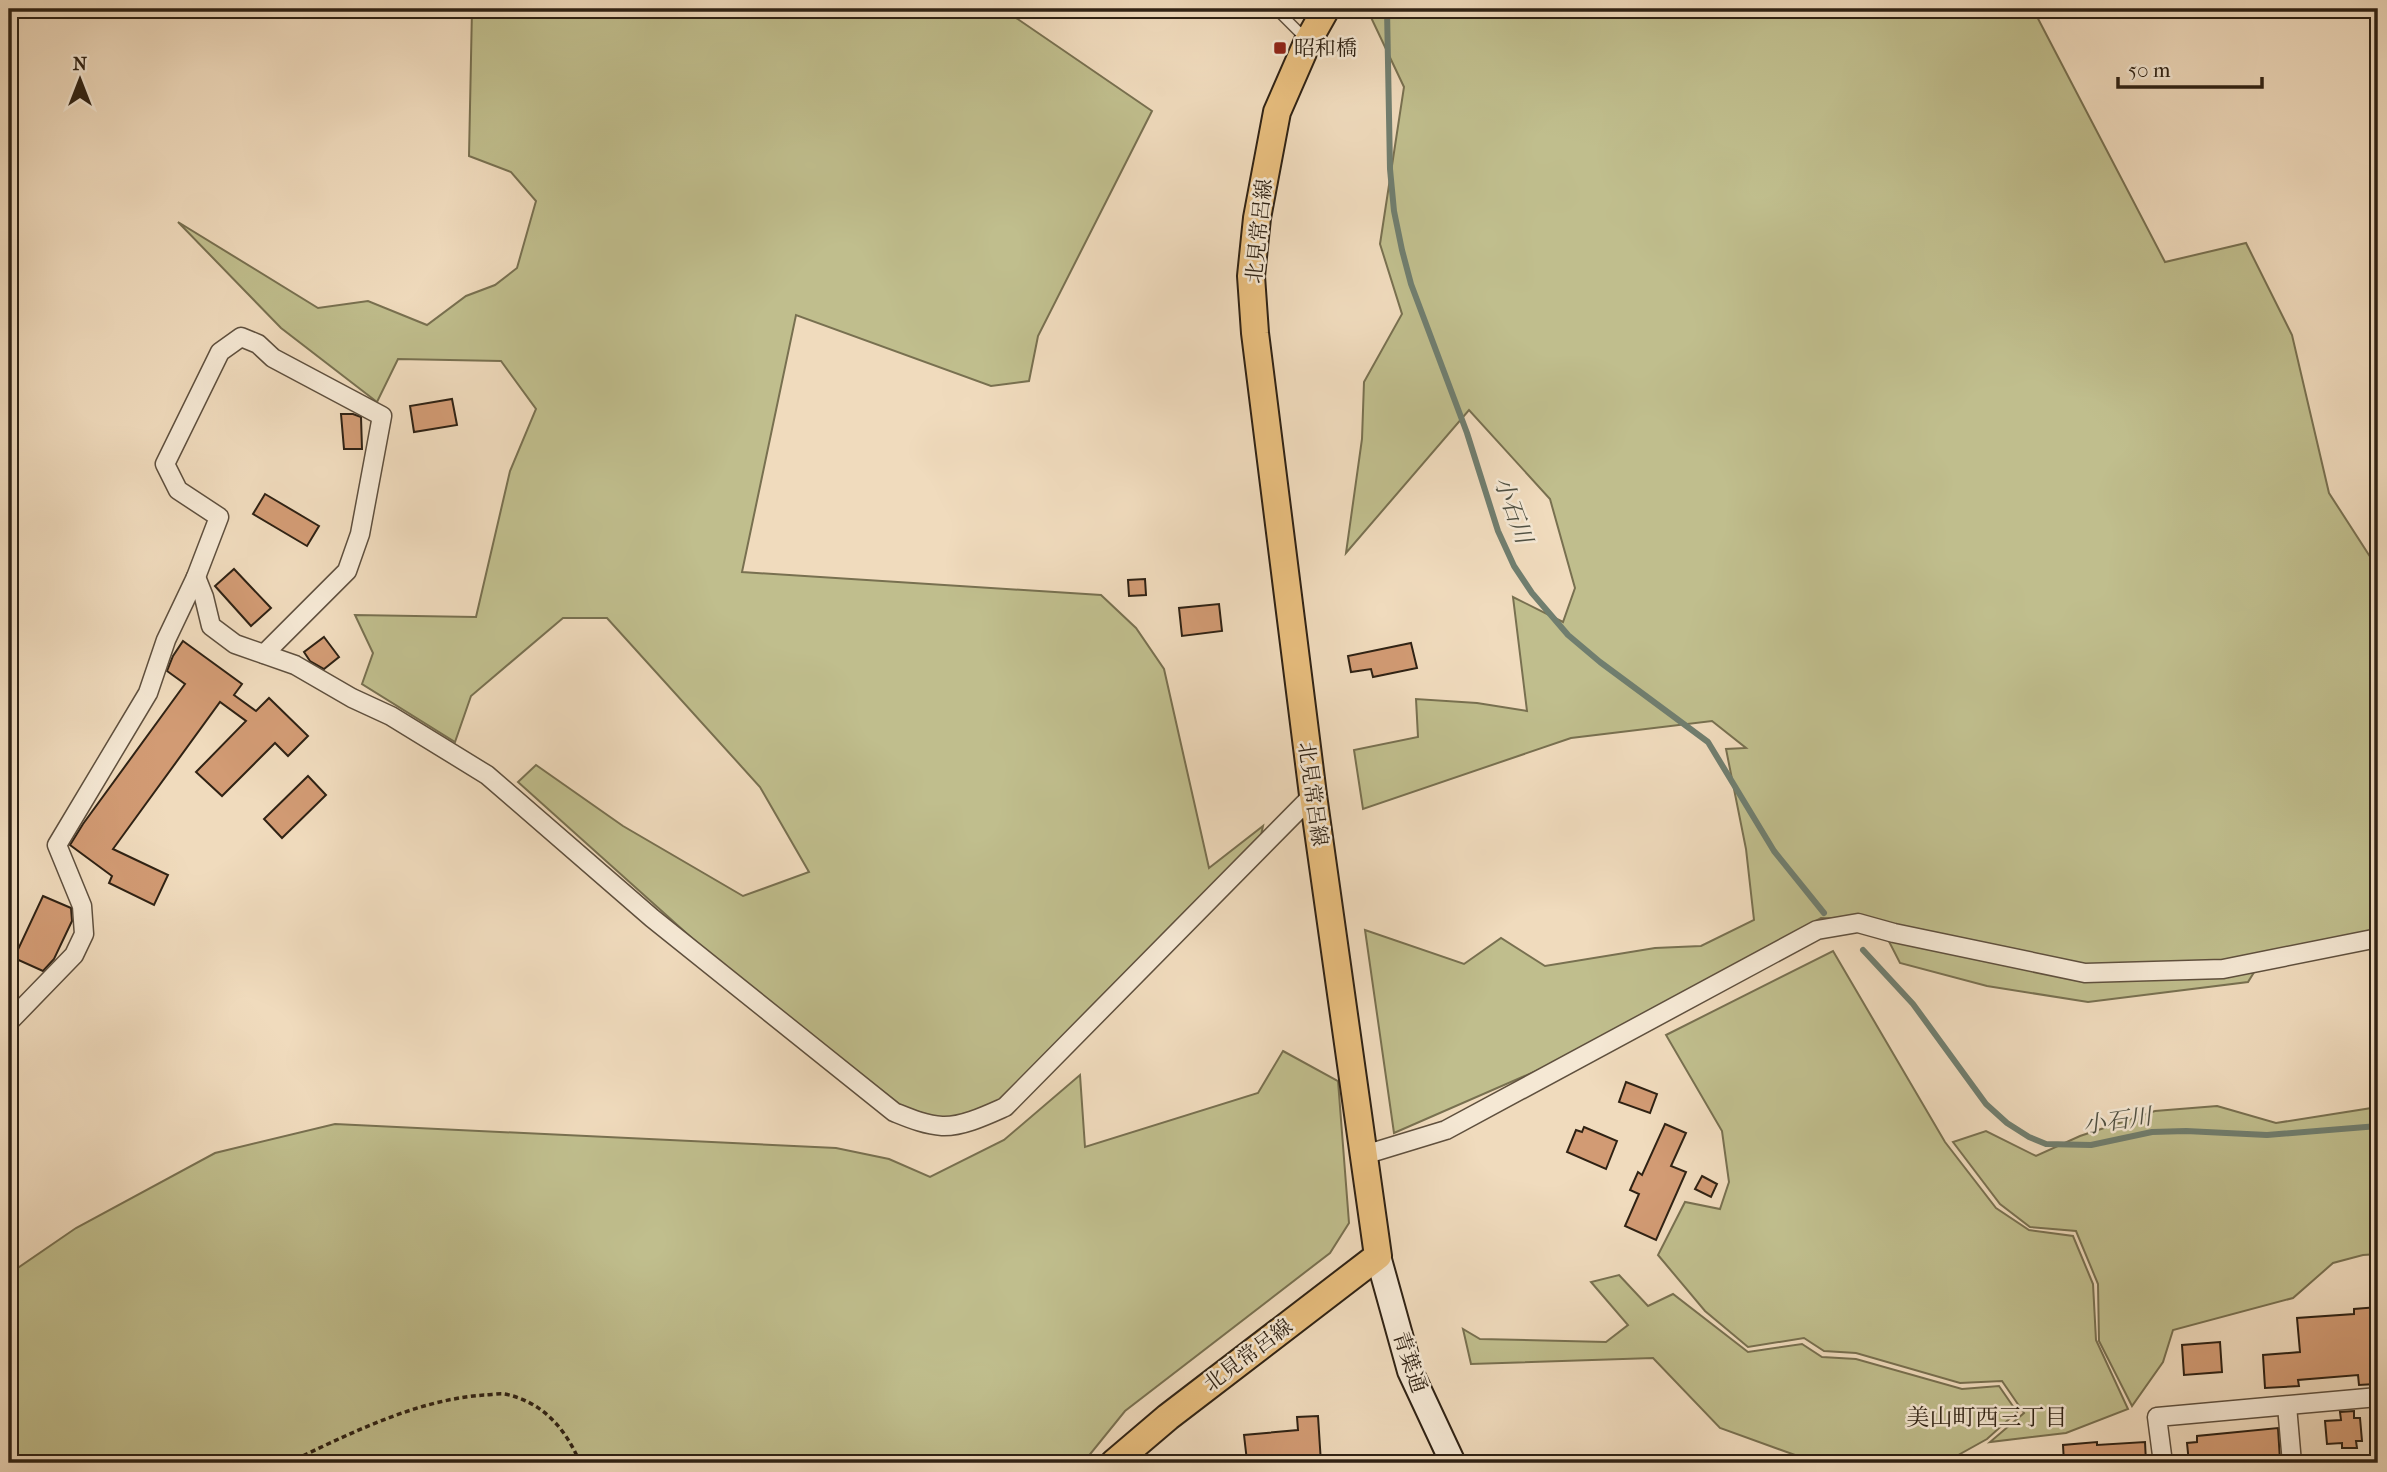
<svg xmlns="http://www.w3.org/2000/svg" width="2387" height="1472" font-family="'IM FELL French Canon','Noto Serif JP',serif">
<style>
.green{fill:#c0be8d;stroke:#787050;stroke-width:2}
.lines{fill:none;stroke-linecap:round;stroke-linejoin:round}
.stream{stroke:#707e6f;stroke-width:6}
.building{fill:#d29b74;stroke:#2f2214;stroke-width:2}
.lane-casing{stroke:#5f503e;stroke-width:12}
.street-casing{stroke:#5f503e;stroke-width:21}
.secondary-casing{stroke:#2f2214;stroke-width:28}
.primary-casing{stroke:#2f2214;stroke-width:30}
.path{stroke:#2f2214;stroke-width:3.5;stroke-dasharray:5 3.5;stroke-linecap:butt}
.lane{stroke:#f5e8d4;stroke-width:9}
.street{stroke:#f5e8d4;stroke-width:18}
.secondary{stroke:#f5e8d4;stroke-width:24}
.primary{stroke:#e8be7e;stroke-width:26}
.poi-dot{fill:#8f2418;stroke:#f5e8d4;stroke-width:2.5}
.labels{text-anchor:middle;dominant-baseline:central;stroke-width:5;stroke-linejoin:round;paint-order:stroke}
.poi-label{font-size:21px;fill:#2f2214;stroke:#f5e8d4;text-anchor:start}
.street-label{font-size:21px;fill:#2f2214;stroke:#f5e8d4}
.water-label{font-size:23px;font-style:italic;fill:#4f5042;stroke:#f5e8d4}
.neighbourhood-label{font-size:23px;fill:#2f2214;stroke:#f5e8d4}
</style>
<rect width="100%" height="100%" fill="#f0dbbd"/>
<filter id="stains"><feTurbulence type="fractalNoise" baseFrequency=".00286" numOctaves="4"/><feColorMatrix values="0 0 0 0 .2 0 0 0 0 .09 0 0 0 0 .02 0 0 0 .5 -.17"/></filter>
<radialGradient id="worn" r=".72"><stop offset=".6" stop-color="#630" stop-opacity="0"/><stop offset="1" stop-color="#630" stop-opacity=".3"/></radialGradient>
<!-- green -->
<g class="green">
<path d="M 472,9 L 1003,9 L 1152,111 L 1038,336 L 1029,381 L 991,386 L 796,315 L 742,572 L 1101,595 L 1136,628 L 1164,669 L 1209,868 L 1263,826 L 1259,845 L 996,1108 L 948,1121 L 903,1107 L 723,966 L 518,782 L 536,765 L 623,826 L 743,896 L 809,872 L 760,787 L 607,618 L 563,618 L 471,696 L 455,742 L 362,684 L 373,653 L 355,615 L 476,617 L 510,471 L 536,409 L 501,361 L 398,359 L 377,402 L 281,328 L 178,222 L 318,308 L 368,301 L 427,325 L 466,296 L 495,285 L 517,268 L 536,201 L 511,172 L 469,156 Z"/>
<path d="M 1367,9 L 2033,9 L 2165,262 L 2246,243 L 2292,335 L 2329,493 L 2378,569 L 2378,930 L 2266,953 L 2248,982 L 2088,1002 L 1987,986 L 1900,963 L 1878,920 L 1821,918 L 1598,1044 L 1394,1133 L 1365,930 L 1464,964 L 1501,938 L 1545,966 L 1655,948 L 1701,946 L 1754,920 L 1746,849 L 1726,749 L 1746,748 L 1712,721 L 1571,738 L 1363,809 L 1354,750 L 1418,737 L 1416,699 L 1477,703 L 1527,711 L 1513,597 L 1563,622 L 1575,588 L 1550,499 L 1469,410 L 1346,553 L 1362,439 L 1364,382 L 1402,314 L 1380,244 L 1404,87 Z"/>
<path d="M 1833,951 L 1945,1142 L 1996,1208 L 2029,1230 L 2073,1236 L 2093,1284 L 2096,1340 L 2128,1409 L 2066,1433 L 1990,1442 L 2024,1413 L 2002,1381 L 1960,1383 L 1856,1353 L 1824,1351 L 1804,1338 L 1748,1347 L 1705,1311 L 1658,1255 L 1685,1202 L 1720,1209 L 1729,1182 L 1722,1131 L 1666,1035 Z"/>
<path d="M 1283,1051 L 1338,1081 L 1349,1223 L 1330,1253 L 1125,1411 L 1083,1463 L 9,1463 L 9,1274 L 76,1228 L 215,1153 L 335,1124 L 836,1148 L 889,1159 L 930,1177 L 1004,1140 L 1080,1075 L 1085,1147 L 1258,1093 Z"/>
<path d="M 2217,1106 L 2276,1123 L 2378,1107 L 2378,1254 L 2363,1255 L 2333,1263 L 2293,1298 L 2173,1330 L 2163,1362 L 2132,1406 L 2099,1341 L 2098,1284 L 2076,1231 L 2030,1227 L 2000,1204 L 1953,1142 L 1986,1131 L 2036,1156 L 2080,1136 L 2155,1111 Z"/>
<path d="M 1619,1275 L 1648,1306 L 1673,1294 L 1748,1352 L 1802,1344 L 1822,1357 L 1856,1359 L 1962,1389 L 1999,1386 L 2017,1412 L 1987,1439 L 1951,1459 L 1795,1455 L 1720,1428 L 1653,1358 L 1471,1364 L 1463,1329 L 1480,1339 L 1606,1342 L 1628,1325 L 1591,1282 Z"/>
</g>
<g class="lines">
<!-- stream -->
<g class="stream">
<path d="M 1387,9 L 1390,169 L 1394,211 L 1402,250 L 1411,284 L 1467,433 L 1498,531 L 1514,566 L 1532,593 L 1568,635 L 1600,662 L 1708,742 L 1774,851 L 1824,913"/>
<path d="M 1863,950 L 1913,1004 L 1986,1104 L 2007,1123 L 2029,1137 L 2046,1144 L 2091,1145 L 2152,1132 L 2186,1131 L 2267,1135 L 2378,1126"/>
</g>
</g>
<!-- building -->
<g class="building">
<path d="M 452,399 L 457,425 L 414,432 L 410,406 Z"/>
<path d="M 341,414 L 353,414 L 361,417 L 362,449 L 344,449 Z"/>
<path d="M 265,494 L 319,526 L 307,546 L 253,514 Z"/>
<path d="M 234,569 L 271,608 L 251,626 L 215,586 Z"/>
<path d="M 1145,579 L 1146,595 L 1129,596 L 1128,580 Z"/>
<path d="M 1219,604 L 1222,631 L 1182,636 L 1179,608 Z"/>
<path d="M 324,637 L 339,657 L 324,669 L 310,661 L 304,652 Z"/>
<path d="M 183,641 L 242,684 L 234,695 L 256,711 L 269,698 L 308,736 L 288,756 L 275,743 L 222,796 L 196,772 L 246,721 L 220,702 L 113,849 L 168,875 L 154,905 L 109,883 L 112,876 L 70,845 L 83,824 L 185,684 L 167,671 L 173,656 Z"/>
<path d="M 1411,643 L 1417,668 L 1373,677 L 1371,669 L 1351,672 L 1348,656 Z"/>
<path d="M 308,776 L 326,795 L 282,838 L 264,819 Z"/>
<path d="M 43,896 L 71,908 L 72,921 L 54,959 L 43,971 L 14,958 Z"/>
<path d="M 1626,1082 L 1657,1094 L 1650,1113 L 1619,1102 Z"/>
<path d="M 1665,1124 L 1686,1133 L 1671,1166 L 1686,1172 L 1656,1240 L 1625,1226 L 1639,1194 L 1630,1190 L 1638,1172 L 1642,1175 Z"/>
<path d="M 1584,1127 L 1617,1141 L 1606,1169 L 1567,1152 L 1576,1130 L 1582,1132 Z"/>
<path d="M 1702,1176 L 1717,1184 L 1711,1197 L 1695,1189 Z"/>
<path d="M 2378,1307 L 2378,1368 L 2374,1369 L 2375,1384 L 2359,1385 L 2358,1375 L 2298,1380 L 2299,1386 L 2265,1388 L 2263,1355 L 2300,1352 L 2297,1318 L 2354,1314 L 2354,1309 Z"/>
<path d="M 2220,1342 L 2222,1372 L 2184,1375 L 2182,1345 Z"/>
<path d="M 2354,1411 L 2354,1418 L 2360,1418 L 2362,1441 L 2356,1441 L 2357,1448 L 2342,1448 L 2342,1443 L 2327,1444 L 2325,1421 L 2341,1420 L 2340,1412 Z"/>
<path d="M 1318,1416 L 1321,1463 L 1303,1463 L 1303,1455 L 1247,1461 L 1244,1435 L 1298,1430 L 1297,1417 Z"/>
<path d="M 2278,1428 L 2280,1460 L 2189,1463 L 2187,1443 L 2197,1442 L 2197,1436 Z"/>
<path d="M 2097,1442 L 2097,1445 L 2145,1442 L 2146,1462 L 2064,1463 L 2063,1445 Z"/>
</g>
<g class="lines">
<!-- lane casing -->
<g class="lane-casing">
<path id="lane" d="M 1276,9 L 1307,40"/>
</g>
<!-- street casing -->
<g class="street-casing">
<g id="street">
<path d="M 196,577 L 204,597 L 211,626 L 235,644 L 295,665 L 352,698 L 391,716 L 487,775 L 652,918 L 894,1112 C 909,1118 925,1125 942,1126 C 962,1127 987,1115 1005,1107 L 1313,795"/>
<path d="M 9,1022 L 74,955 L 84,934 L 82,906 L 57,845 L 148,693 L 166,640 L 196,577 L 219,517 L 178,490 L 165,464 L 220,352 L 241,337 L 258,344 L 273,358 L 382,416 L 360,534 L 347,571 L 264,654"/>
<path d="M 1364,1155 L 1446,1130 L 1817,930 L 1858,923 L 1894,933 L 2085,973 L 2223,969 L 2378,938"/>
<path d="M 2287,1406 L 2292,1463"/>
<path d="M 2163,1463 L 2157,1417 L 2378,1397"/>
</g>
</g>
<!-- secondary casing -->
<g class="secondary-casing">
<path id="secondary" d="M 1378,1256 L 1410,1371 L 1453,1463"/>
</g>
<!-- primary casing -->
<g class="primary-casing">
<path id="primary" d="M 1114,1463 L 1168,1417 L 1378,1256 L 1313,795 L 1255,333 L 1251,276 L 1257,218 L 1277,112 L 1308,41 L 1326,9"/>
</g>
<!-- path -->
<path class="path" d="M 288,1463 C 349,1434 415,1400 484,1395 C 490,1395 499,1393 505,1394 C 543,1402 566,1429 580,1463"/>
<!-- lane -->
<use href="#lane" class="lane"/>
<!-- street -->
<use href="#street" class="street"/>
<!-- secondary -->
<use href="#secondary" class="secondary"/>
<!-- primary -->
<use href="#primary" class="primary"/>
</g>
<!-- markers -->
<rect class="poi-dot" x="1273" y="41" width="14" height="14" rx="3.5"/>
<g class="labels">
<!-- poi labels -->
<g class="poi-label">
<text x="1294" y="48">昭和橋</text>
</g>
<!-- street labels -->
<g class="street-label">
<text transform="translate(1259 231) rotate(-84)">北見常呂線</text>
<text transform="translate(1313 794) rotate(82)">北見常呂線</text>
<text transform="translate(1248 1355) rotate(-37)">北見常呂線</text>
<text transform="translate(1410 1362) rotate(71)">青葉通</text>
</g>
<!-- water labels -->
<g class="water-label">
<text transform="translate(1513 510) rotate(70)">小石川</text>
<text transform="translate(2117 1121) rotate(-8)">小石川</text>
</g>
<!-- neighbourhood labels -->
<g class="neighbourhood-label">
<text x="1987" y="1417">美山町西三丁目</text>
</g>
</g>
<!-- margin -->
<rect width="2387" height="1472" fill="none" stroke="#f0dbbd" stroke-width="35"/>
<rect x="10" y="10" width="2366" height="1451" fill="none" stroke="#2f2214" stroke-width="3.5"/>
<rect x="18" y="18" width="2352" height="1437" fill="none" stroke="#2f2214" stroke-width="2"/>
<!-- north arrow -->
<g transform="translate(80 80)" stroke="#f5e8d4" stroke-width="5" paint-order="stroke">
<path d="M0-5L12 26L0 18L-12 26Z" fill="#2f2214"/>
<text y="-10" font-size="19" font-weight="bold" text-anchor="middle" fill="#2f2214">N</text>
</g>
<!-- scale -->
<path d="M2118 77v10h144v-10" fill="none" stroke="#2f2214" stroke-width="3.5"/>
<text x="2128" y="77" font-size="21" fill="#2f2214" stroke="#f5e8d4" stroke-width="5" paint-order="stroke">50 m</text>
<rect width="100%" height="100%" filter="url(#stains)"/>
<rect width="100%" height="100%" fill="url(#worn)"/>
</svg>
